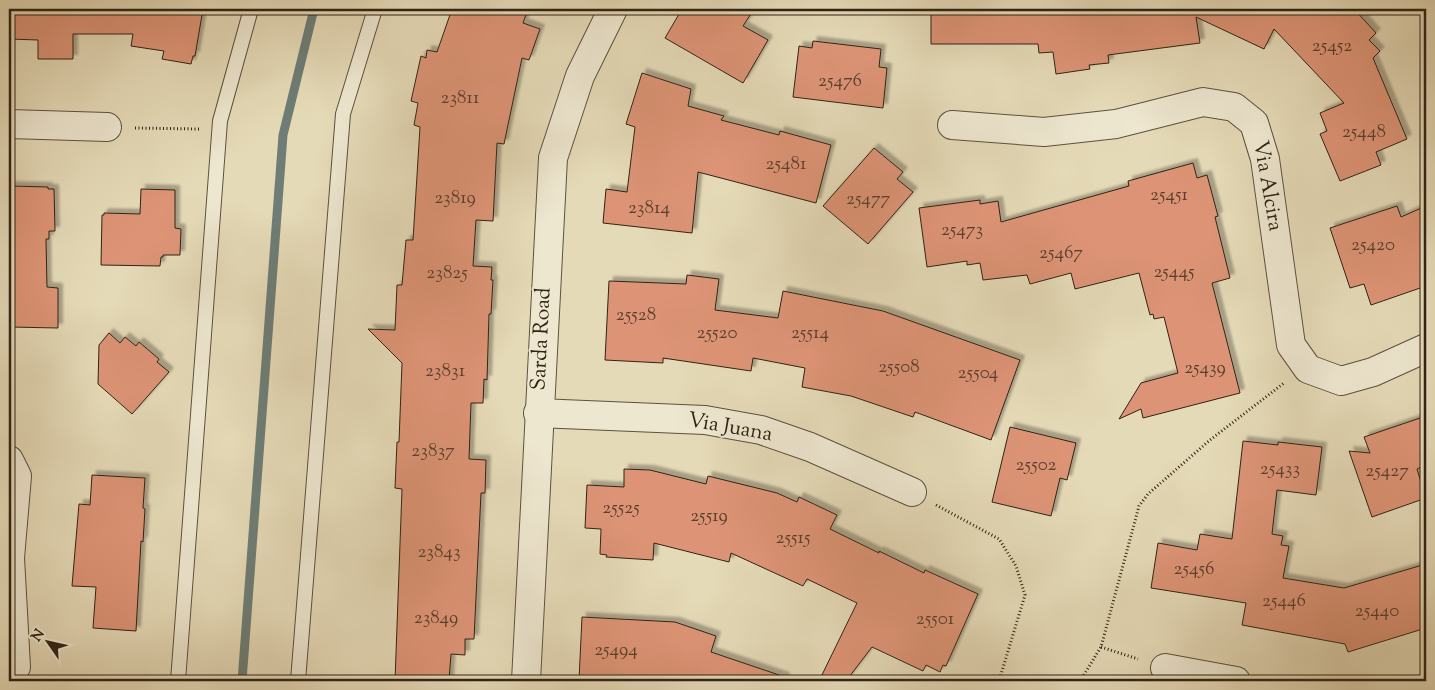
<svg xmlns="http://www.w3.org/2000/svg" width="1435" height="690" font-family="'Sorts Mill Goudy',serif">
<style>
.lines{fill:none;stroke-linecap:round;stroke-linejoin:round}
.stream{stroke:#6e7d76;stroke-width:9}
.building{fill:#dd9476;stroke:#2f2315;filter:url(#shadow)}
.service-casing{stroke:#5c513e;stroke-width:16}
.minor-casing{stroke:#5c513e;stroke-width:30}
.path{stroke:#2f2315;stroke-width:3;stroke-dasharray:1 2.5;stroke-linecap:butt}
.service{stroke:#eee7d0;stroke-width:14}
.minor{stroke:#eee7d0;stroke-width:28}
.labels{text-anchor:middle;dominant-baseline:central;stroke-width:4;stroke-linejoin:round;paint-order:stroke}
.number-label{font-size:19px;fill:#5a3f2d}
.street-label{font-size:21px;fill:#2f2315;stroke:#eee7d0}
</style>
<defs>
<filter id="shadow"><feDropShadow dx="4.5" dy="-4.5" stdDeviation="1" flood-color="#0004"/></filter>
</defs>
<rect width="100%" height="100%" fill="#e5dab7"/>
<filter id="stains"><feTurbulence type="fractalNoise" baseFrequency=".004" numOctaves="4"/><feColorMatrix values="0 0 0 0 .2 0 0 0 0 .09 0 0 0 0 .02 0 0 0 .5 -.17"/></filter>
<radialGradient id="worn" r=".72"><stop offset=".6" stop-color="#630" stop-opacity="0"/><stop offset="1" stop-color="#630" stop-opacity=".3"/></radialGradient>
<g class="lines">
<!-- stream -->
<path class="stream" d="M 242,681 L 283,135 L 314,9"/>
</g>
<!-- building -->
<g class="building">
<path d="M 9,9 L 203,9 L 195,56 L 193,56 L 191,64 L 162,59 L 164,51 L 131,46 L 133,34 L 73,34 L 73,59 L 38,59 L 38,40 L 9,39 Z"/>
<path d="M 452,9 L 528,9 L 523,23 L 540,29 L 529,60 L 522,58 L 504,144 L 497,143 L 493,221 L 476,220 L 473,266 L 492,267 L 491,280 L 493,280 L 491,314 L 489,314 L 487,380 L 484,379 L 483,403 L 471,403 L 469,459 L 486,460 L 485,493 L 481,493 L 474,639 L 465,639 L 465,655 L 451,654 L 449,681 L 395,681 L 402,489 L 395,488 L 397,442 L 399,442 L 402,363 L 368,329 L 395,330 L 397,285 L 402,285 L 406,240 L 413,240 L 420,127 L 414,125 L 418,103 L 411,101 L 421,56 L 426,58 L 427,50 L 437,52 Z"/>
<path d="M 682,9 L 754,9 L 743,26 L 768,40 L 743,83 L 665,38 Z"/>
<path d="M 931,9 L 1354,9 L 1376,33 L 1369,40 L 1380,51 L 1373,58 L 1407,139 L 1376,152 L 1381,165 L 1340,181 L 1320,134 L 1327,131 L 1320,113 L 1344,103 L 1274,29 L 1264,49 L 1196,17 L 1200,43 L 1108,55 L 1109,63 L 1089,65 L 1090,69 L 1056,74 L 1053,52 L 1039,53 L 1038,44 L 931,44 Z"/>
<path d="M 813,41 L 881,49 L 879,67 L 887,68 L 883,108 L 793,97 L 799,46 L 812,48 Z"/>
<path d="M 642,73 L 691,89 L 688,106 L 724,116 L 721,120 L 779,135 L 780,131 L 831,145 L 816,203 L 698,172 L 692,233 L 603,223 L 606,189 L 627,192 L 635,127 L 626,124 Z"/>
<path d="M 874,148 L 903,172 L 897,179 L 913,192 L 868,244 L 823,206 Z"/>
<path d="M 1193,163 L 1197,178 L 1207,175 L 1218,216 L 1215,217 L 1230,278 L 1212,283 L 1240,393 L 1143,418 L 1141,409 L 1119,419 L 1141,383 L 1178,373 L 1164,317 L 1154,319 L 1153,314 L 1150,315 L 1139,273 L 1075,289 L 1071,273 L 1030,284 L 1027,275 L 983,280 L 980,263 L 967,265 L 967,261 L 927,267 L 919,208 L 980,200 L 980,204 L 998,201 L 1001,222 L 1129,186 L 1128,181 Z"/>
<path d="M 9,186 L 48,187 L 48,189 L 54,189 L 55,231 L 49,231 L 49,239 L 46,239 L 47,287 L 58,288 L 58,328 L 9,327 Z"/>
<path d="M 141,189 L 175,190 L 175,228 L 181,229 L 180,255 L 163,255 L 163,257 L 161,257 L 160,266 L 101,265 L 102,215 L 104,215 L 104,213 L 140,214 Z"/>
<path d="M 1397,206 L 1401,217 L 1426,206 L 1426,286 L 1371,305 L 1364,284 L 1350,288 L 1330,228 Z"/>
<path d="M 687,275 L 719,279 L 715,310 L 778,318 L 783,291 L 883,311 L 1020,360 L 991,440 L 915,412 L 913,417 L 851,396 L 802,387 L 805,368 L 753,358 L 751,371 L 663,358 L 663,363 L 605,360 L 609,281 L 686,284 Z"/>
<path d="M 109,333 L 120,343 L 125,337 L 136,346 L 139,342 L 159,359 L 157,362 L 169,372 L 132,414 L 98,384 L 99,345 Z"/>
<path d="M 1426,416 L 1426,465 L 1417,469 L 1426,498 L 1372,517 L 1349,451 L 1370,453 L 1364,437 Z"/>
<path d="M 1010,427 L 1076,443 L 1067,480 L 1060,478 L 1051,516 L 992,502 Z"/>
<path d="M 1243,441 L 1278,445 L 1278,442 L 1322,447 L 1316,495 L 1277,490 L 1272,534 L 1283,536 L 1281,545 L 1289,546 L 1283,578 L 1344,588 L 1426,564 L 1426,628 L 1348,652 L 1345,644 L 1242,625 L 1246,603 L 1151,588 L 1158,543 L 1197,550 L 1200,534 L 1232,539 Z"/>
<path d="M 624,469 L 650,470 L 706,484 L 708,476 L 777,493 L 797,502 L 799,497 L 837,515 L 830,529 L 879,553 L 879,551 L 924,573 L 925,570 L 978,594 L 946,666 L 943,665 L 940,672 L 926,665 L 923,671 L 872,647 L 846,681 L 819,681 L 857,603 L 807,579 L 803,586 L 731,553 L 729,562 L 654,543 L 653,560 L 606,557 L 607,555 L 600,554 L 601,529 L 585,528 L 587,485 L 624,487 Z"/>
<path d="M 92,475 L 145,478 L 143,508 L 145,509 L 143,542 L 141,541 L 136,631 L 93,628 L 96,587 L 72,586 L 79,504 L 90,505 Z"/>
<path d="M 582,617 L 675,622 L 716,636 L 711,652 L 785,677 L 785,681 L 579,680 Z"/>
</g>
<g class="lines">
<!-- service casing -->
<g class="service-casing">
<g id="service">
<path d="M 178,681 L 220,121 L 251,9"/>
<path d="M 298,681 L 343,114 L 375,9"/>
</g>
</g>
<!-- minor casing -->
<g class="minor-casing">
<g id="minor">
<path d="M 9,124 L 107,127"/>
<path d="M 952,125 L 1044,132 L 1116,124 L 1203,102 L 1234,107 L 1254,123 L 1265,159 L 1291,345 L 1308,369 L 1341,381 L 1373,372 L 1426,348"/>
<path d="M 538,413 L 705,420 L 761,430 L 810,447 L 912,492"/>
<path d="M 9,460 L 17,476 L 10,558 L 16,667"/>
<path d="M 1165,668 L 1236,681"/>
<path d="M 526,681 L 553,158 L 580,76 L 613,9"/>
</g>
</g>
<!-- path -->
<g class="path">
<path d="M 135,128 L 199,129"/>
<path d="M 936,505 L 999,539 L 1016,566 L 1025,595 L 999,681"/>
<path d="M 1101,647 L 1138,659"/>
<path d="M 43,677 L 56,681"/>
<path d="M 1080,681 L 1101,647 L 1139,506 L 1148,494 L 1210,440 L 1284,383"/>
</g>
<!-- service -->
<use href="#service" class="service"/>
<!-- minor -->
<use href="#minor" class="minor"/>
</g>
<g class="labels">
<!-- number labels -->
<g class="number-label">
<text x="1332" y="46">25452</text>
<text x="840" y="81">25476</text>
<text x="460" y="98">23811</text>
<text x="1364" y="132">25448</text>
<text x="786" y="164">25481</text>
<text x="1169" y="195">25451</text>
<text x="455" y="198">23819</text>
<text x="868" y="199">25477</text>
<text x="649" y="208">23814</text>
<text x="962" y="230">25473</text>
<text x="1373" y="245">25420</text>
<text x="1061" y="253">25467</text>
<text x="1174" y="272">25445</text>
<text x="447" y="273">23825</text>
<text x="636" y="315">25528</text>
<text x="717" y="333">25520</text>
<text x="810" y="333">25514</text>
<text x="899" y="367">25508</text>
<text x="1205" y="368">25439</text>
<text x="445" y="371">23831</text>
<text x="978" y="373">25504</text>
<text x="433" y="451">23837</text>
<text x="1036" y="465">25502</text>
<text x="1280" y="469">25433</text>
<text x="1387" y="471">25427</text>
<text x="621" y="508">25525</text>
<text x="709" y="516">25519</text>
<text x="793" y="538">25515</text>
<text x="439" y="552">23843</text>
<text x="1194" y="569">25456</text>
<text x="1284" y="601">25446</text>
<text x="1377" y="611">25440</text>
<text x="436" y="618">23849</text>
<text x="935" y="619">25501</text>
<text x="616" y="650">25494</text>
</g>
<!-- street labels -->
<g class="street-label">
<text transform="translate(1267 186) rotate(80)">Via Alcira</text>
<text transform="translate(542 339) rotate(-87)">Sarda Road</text>
<text transform="translate(730 428) rotate(10)">Via Juana</text>
</g>
</g>
<!-- margin -->
<rect width="1435" height="690" fill="none" stroke="#e5dab7" stroke-width="30"/>
<rect x="10" y="10" width="1415" height="670" fill="none" stroke="#2f2315" stroke-width="2.5"/>
<rect x="15" y="15" width="1405" height="660" fill="none" stroke="#2f2315"/>
<!-- north arrow -->
<g transform="translate(48 642) rotate(304)" stroke="#eee7d0" stroke-width="4" paint-order="stroke">
<path d="M0-4L9 19L0 12L-9 19Z" fill="#2f2315"/>
<text y="-8" font-size="14" font-weight="bold" text-anchor="middle" fill="#2f2315">N</text>
</g>
<rect width="100%" height="100%" filter="url(#stains)"/>
<rect width="100%" height="100%" fill="url(#worn)"/>
</svg>
